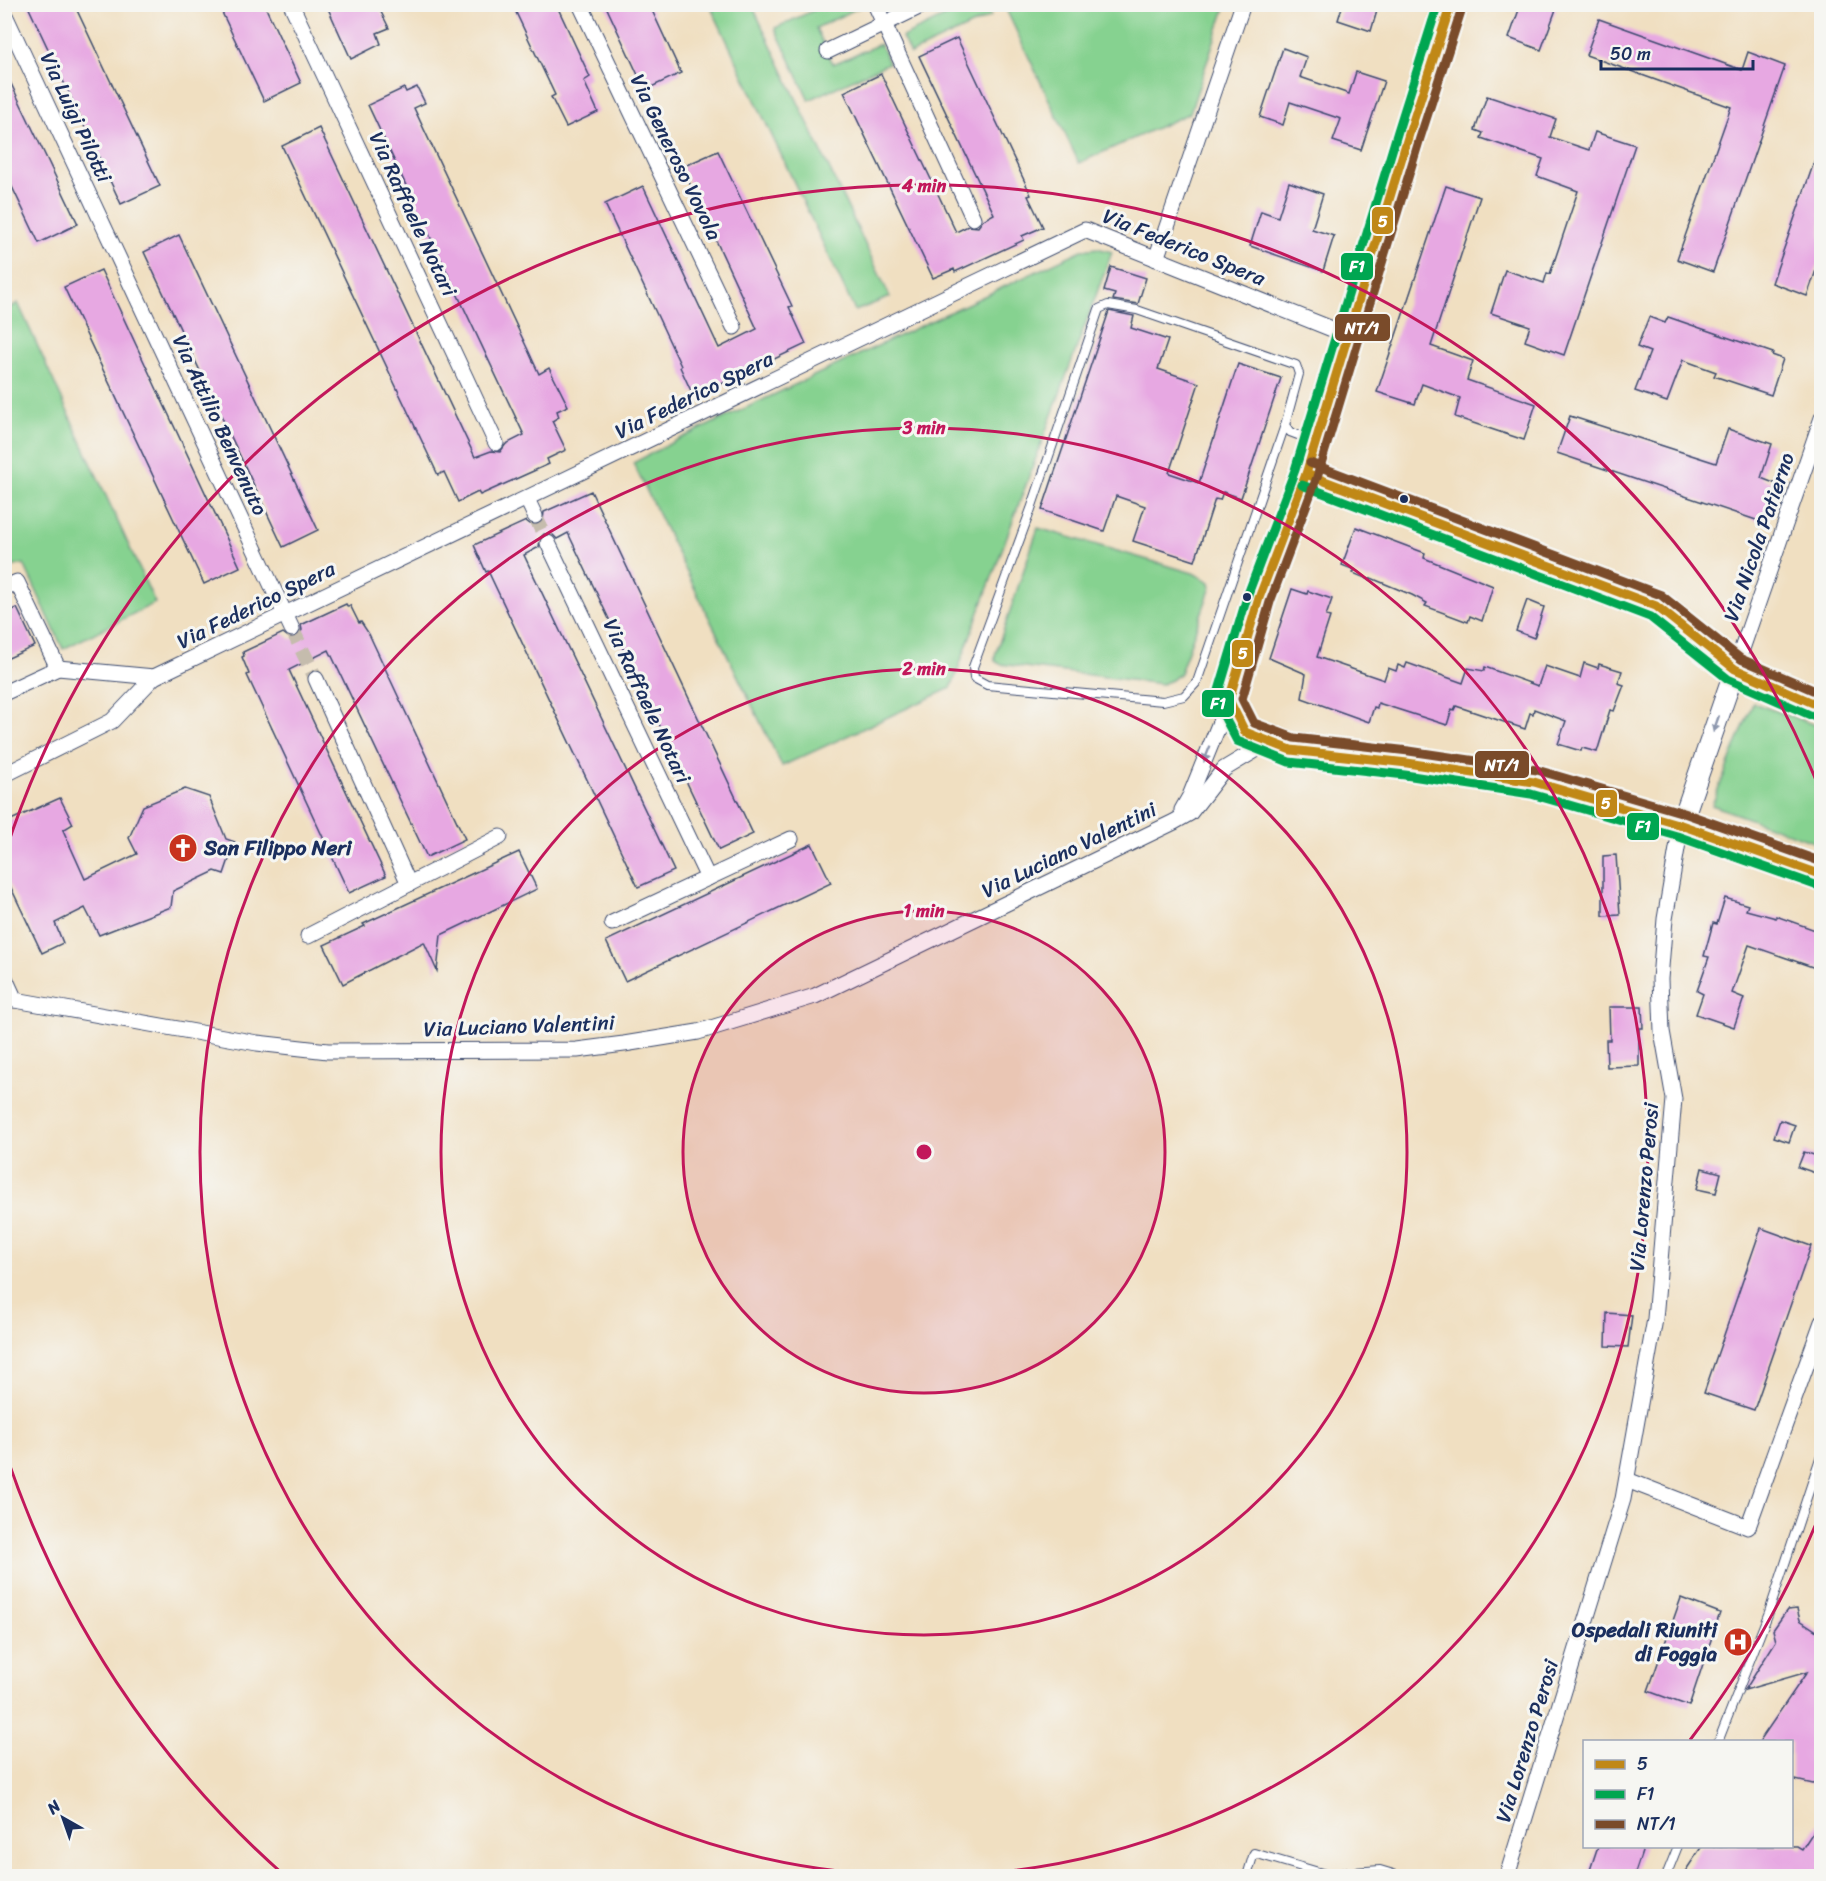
<svg xmlns="http://www.w3.org/2000/svg" width="1826" height="1881" font-family="Sriracha,sans-serif">
<style>
.green{fill:#86d290;stroke:#508077;stroke-width:1.5}
.building{fill:#e7a8e2}
.lines{fill:none;stroke-linecap:round;stroke-linejoin:round}
.minor-tunnel{stroke:#c5bcad;stroke-width:15;stroke-dasharray:15 8;stroke-linecap:butt}
.service-casing{stroke:#3b496d;stroke-width:10}
.minor-casing{stroke:#3b496d;stroke-width:17}
.tertiary-casing{stroke:#3b496d;stroke-width:22}
.service{stroke:#fff;stroke-width:8}
.minor{stroke:#fff;stroke-width:15}
.tertiary{stroke:#fff;stroke-width:20}
.bus-1-casing{stroke:#f6f6f2;stroke-width:14}
.bus-2-casing{stroke:#f6f6f2;stroke-width:14}
.bus-3-casing{stroke:#f6f6f2;stroke-width:14}
.bus-1{stroke:#c08818;stroke-width:9}
.bus-2{stroke:#00a651;stroke-width:9}
.bus-3{stroke:#7a4b2a;stroke-width:9}
.oneway{fill:#8d97ae}
.ring{fill:none;stroke:#c2185b;stroke-width:3}
.bus-dot{fill:#1b2f5e;stroke:#f6f6f2;stroke-width:2}
.labels{text-anchor:middle;dominant-baseline:central;stroke-width:6;stroke-linejoin:round;paint-order:stroke}
.street-label{font-size:21px;fill:#1b2f5e;stroke:#f6f6f2}
.poi-label{font-size:21px;font-weight:bold;fill:#1b2f5e;stroke:#f6f6f2;text-anchor:start}
.centre{fill:#c2185b;stroke:#f6f6f2;stroke-width:3}
.ring-label{font-size:18px;text-anchor:middle;font-weight:bold;fill:#c2185b;stroke:#f6f6f2;stroke-width:6;stroke-linejoin:round;paint-order:stroke}
.line-badge{stroke:#f6f6f2;stroke-width:2}
.badge-label{font-size:16px;text-anchor:middle;font-weight:bold;fill:#fff}
</style>
<rect width="100%" height="100%" fill="#f6f6f2"/>
<filter id="ink" filterUnits="userSpaceOnUse"><feTurbulence type="fractalNoise" baseFrequency=".0167" numOctaves="2"/><feDisplacementMap in="SourceGraphic" scale="12" xChannelSelector="R" yChannelSelector="G"/><feConvolveMatrix kernelMatrix="1 2 1 2 8 2 1 2 1" color-interpolation-filters="sRGB"/></filter>
<filter id="wash" filterUnits="userSpaceOnUse"><feTurbulence type="fractalNoise" baseFrequency=".008" numOctaves="4" result="noise"/><feDisplacementMap in="SourceGraphic" scale="24" xChannelSelector="R" yChannelSelector="G"/><feGaussianBlur stdDeviation="1.35" result="paint"/><feColorMatrix in="noise" values="0 0 0 0 0 0 0 0 0 0 0 0 0 0 0 0 0 1.4 0 .05"/><feComposite in="paint" operator="in"/></filter>
<g filter="url(#wash)">
<rect width="100%" height="100%" fill="#f0dfc1"/>
<!-- green -->
<g class="green">
<path d="M 710,5 L 752,5 L 890,297 L 855,311 Z"/>
<path d="M 825,5 L 861,5 L 862,6 L 816,28 L 833,64 L 880,44 L 889,63 L 809,100 L 775,28 Z"/>
<path d="M 943,5 L 986,5 L 991,16 L 910,54 L 902,37 L 948,15 Z"/>
<path d="M 1004,5 L 1226,5 L 1190,113 L 1079,163 Z"/>
<path d="M 1097,248 L 1112,252 L 951,688 L 782,766 L 633,463 L 673,442 L 1082,250 Z"/>
<path d="M 18,303 L 155,603 L 63,649 L 24,564 L 11,567 L 5,553 L 5,311 Z"/>
<path d="M 1038,528 L 1193,573 L 1210,582 L 1211,587 L 1180,673 L 1172,680 L 1162,684 L 1000,664 L 995,661 L 995,655 Z"/>
<path d="M 1753,703 L 1821,727 L 1821,845 L 1712,805 Z"/>
</g>
<g id="blocks">
<!-- building -->
<g class="building">
<path d="M 27,4 L 74,4 L 160,186 L 121,204 Z"/>
<path d="M 218,4 L 264,4 L 301,83 L 264,101 Z"/>
<path d="M 326,4 L 377,4 L 389,28 L 377,33 L 381,44 L 351,59 Z"/>
<path d="M 512,4 L 556,4 L 590,77 L 584,81 L 598,112 L 566,127 L 551,97 L 555,95 Z"/>
<path d="M 605,4 L 649,4 L 681,73 L 645,90 Z"/>
<path d="M 1343,4 L 1379,4 L 1371,31 L 1338,20 Z"/>
<path d="M 1521,4 L 1558,4 L 1541,50 L 1509,38 Z"/>
<path d="M 1599,19 L 1742,70 L 1748,52 L 1785,66 L 1713,272 L 1677,259 L 1731,107 L 1586,55 Z"/>
<path d="M 957,38 L 1031,195 L 1028,196 L 1043,227 L 1022,236 L 1024,240 L 955,272 L 954,269 L 933,278 L 844,92 L 881,74 L 956,232 L 968,226 L 978,227 L 983,220 L 994,214 L 919,56 Z"/>
<path d="M 1283,48 L 1307,57 L 1300,77 L 1349,94 L 1356,72 L 1384,81 L 1361,150 L 1333,141 L 1341,119 L 1290,102 L 1283,125 L 1260,117 Z"/>
<path d="M 4,69 L 78,224 L 39,243 L 4,170 Z"/>
<path d="M 417,87 L 425,103 L 414,108 L 528,350 L 539,374 L 549,368 L 568,406 L 557,411 L 559,417 L 552,421 L 566,450 L 547,459 L 549,464 L 480,495 L 478,492 L 458,502 L 444,472 L 438,475 L 282,146 L 319,128 L 475,457 L 491,451 L 500,452 L 506,444 L 524,435 L 368,105 L 404,88 L 406,92 Z"/>
<path d="M 1487,96 L 1556,119 L 1550,137 L 1589,150 L 1595,132 L 1635,145 L 1564,355 L 1525,341 L 1530,326 L 1491,313 L 1505,270 L 1544,283 L 1547,273 L 1550,274 L 1578,191 L 1537,176 L 1543,159 L 1481,138 L 1483,133 L 1475,130 Z"/>
<path d="M 1819,148 L 1821,148 L 1821,256 L 1807,296 L 1772,283 Z"/>
<path d="M 718,151 L 792,306 L 789,307 L 806,344 L 698,395 L 697,391 L 692,393 L 680,367 L 681,366 L 605,204 L 643,186 L 719,348 L 757,329 L 682,167 Z"/>
<path d="M 1289,182 L 1323,194 L 1312,229 L 1334,236 L 1323,271 L 1250,246 L 1261,211 L 1278,217 Z"/>
<path d="M 1446,186 L 1480,197 L 1431,346 L 1473,361 L 1467,380 L 1536,404 L 1524,440 L 1455,417 L 1460,398 L 1422,384 L 1415,404 L 1377,392 Z"/>
<path d="M 179,235 L 318,530 L 283,547 L 144,252 Z"/>
<path d="M 1111,267 L 1146,278 L 1138,304 L 1113,300 L 1115,294 L 1104,291 Z"/>
<path d="M 101,270 L 240,567 L 204,584 L 64,287 Z"/>
<path d="M 1109,311 L 1134,316 L 1131,328 L 1168,340 L 1158,369 L 1199,383 L 1169,473 L 1199,483 L 1238,364 L 1281,378 L 1241,498 L 1223,492 L 1220,500 L 1215,499 L 1195,561 L 1133,541 L 1145,506 L 1116,496 L 1104,531 L 1042,510 Z"/>
<path d="M 1649,317 L 1665,323 L 1668,317 L 1773,353 L 1772,355 L 1783,359 L 1771,395 L 1714,376 L 1716,372 L 1683,360 L 1667,402 L 1635,391 L 1650,352 L 1637,347 Z"/>
<path d="M 1570,416 L 1716,463 L 1728,429 L 1772,444 L 1761,478 L 1779,485 L 1765,523 L 1557,453 Z"/>
<path d="M 591,491 L 753,834 L 719,850 L 568,533 L 557,539 L 553,535 L 544,534 L 540,538 L 539,547 L 524,555 L 674,871 L 638,887 L 488,571 L 486,572 L 474,545 L 526,521 L 530,524 L 539,525 L 543,521 L 544,512 Z"/>
<path d="M 1356,527 L 1425,553 L 1424,558 L 1493,586 L 1482,621 L 1470,616 L 1468,622 L 1425,606 L 1427,603 L 1412,595 L 1371,578 L 1370,580 L 1353,573 L 1355,570 L 1342,565 Z"/>
<path d="M 1292,589 L 1307,594 L 1308,591 L 1332,599 L 1326,616 L 1330,617 L 1317,657 L 1384,680 L 1388,668 L 1396,671 L 1398,665 L 1405,668 L 1407,663 L 1463,683 L 1468,668 L 1484,671 L 1485,667 L 1538,686 L 1545,666 L 1580,678 L 1584,663 L 1598,668 L 1599,664 L 1622,671 L 1618,683 L 1624,685 L 1614,711 L 1610,710 L 1597,752 L 1582,748 L 1581,751 L 1558,744 L 1566,721 L 1534,709 L 1533,714 L 1530,713 L 1525,729 L 1456,706 L 1454,710 L 1452,709 L 1447,725 L 1378,703 L 1377,708 L 1374,707 L 1369,722 L 1302,698 L 1306,674 L 1269,658 Z"/>
<path d="M 1527,600 L 1544,607 L 1534,638 L 1516,631 Z"/>
<path d="M 346,604 L 348,607 L 350,605 L 359,623 L 361,622 L 369,634 L 465,839 L 427,857 L 329,650 L 289,670 L 386,876 L 349,893 L 247,675 L 249,674 L 242,657 L 244,656 L 243,652 L 283,633 L 291,639 L 297,638 L 302,630 L 301,625 Z"/>
<path d="M 17,608 L 35,646 L 4,660 L 4,614 Z"/>
<path d="M 185,789 L 209,797 L 226,839 L 235,842 L 224,874 L 215,871 L 173,891 L 171,907 L 99,935 L 85,908 L 55,923 L 63,943 L 42,953 L 4,873 L 4,823 L 60,798 L 73,824 L 63,830 L 85,879 L 137,854 L 129,838 L 143,806 Z"/>
<path d="M 812,844 L 831,883 L 625,981 L 606,941 Z"/>
<path d="M 519,852 L 537,889 L 441,935 L 437,971 L 424,942 L 343,984 L 324,945 L 365,926 L 363,924 Z"/>
<path d="M 1616,855 L 1620,915 L 1603,916 L 1603,856 Z"/>
<path d="M 1725,898 L 1748,905 L 1746,910 L 1776,918 L 1776,916 L 1821,932 L 1821,970 L 1749,945 L 1732,993 L 1744,998 L 1734,1027 L 1696,1014 L 1703,994 L 1697,991 L 1709,957 L 1704,956 L 1713,923 L 1717,924 Z"/>
<path d="M 1609,1007 L 1642,1007 L 1643,1028 L 1639,1028 L 1639,1066 L 1607,1067 L 1606,1040 L 1610,1040 Z"/>
<path d="M 1780,1120 L 1795,1125 L 1789,1142 L 1774,1137 Z"/>
<path d="M 1804,1152 L 1821,1157 L 1821,1175 L 1798,1167 Z"/>
<path d="M 1702,1168 L 1721,1173 L 1716,1193 L 1697,1189 Z"/>
<path d="M 1761,1228 L 1811,1246 L 1754,1410 L 1704,1393 Z"/>
<path d="M 1607,1313 L 1632,1315 L 1628,1347 L 1606,1346 Z"/>
<path d="M 1681,1598 L 1720,1613 L 1689,1706 L 1648,1691 Z"/>
<path d="M 1797,1609 L 1800,1620 L 1821,1634 L 1821,1782 L 1813,1784 L 1791,1779 L 1791,1742 L 1759,1742 L 1807,1672 L 1745,1690 L 1776,1641 L 1773,1630 L 1787,1610 Z"/>
<path d="M 1821,1820 L 1821,1876 L 1682,1876 L 1702,1846 L 1797,1846 L 1802,1849 Z"/>
<path d="M 1598,1846 L 1644,1846 L 1634,1876 L 1588,1876 Z"/>
</g>
</g>
</g>
<g filter="url(#ink)">
<use href="#blocks" fill-opacity="0" stroke="#3b496d" stroke-width="1.5"/>
<g class="lines">
<!-- minor-tunnel -->
<g class="minor-tunnel">
<path d="M 535,516 L 548,543"/>
<path d="M 292,629 L 316,679"/>
</g>
<!-- service casing -->
<g class="service-casing">
<g id="service">
<path d="M 1285,425 L 1197,682 L 1184,696 L 1163,701 L 987,685 L 974,678 L 973,667 L 1031,509 L 1099,309 L 1108,305 L 1137,310 L 1296,365 L 1299,374 L 1285,425 L 1290,432 L 1314,441"/>
<path d="M 1718,1742 L 1769,1612 L 1822,1452"/>
<path d="M 1328,1874 L 1380,1870 L 1400,1876"/>
<path d="M 1247,1876 L 1254,1853 L 1332,1876"/>
<path d="M 1666,1876 L 1678,1846"/>
</g>
</g>
<!-- minor casing -->
<g class="minor-casing">
<g id="minor">
<path d="M 291,4 L 496,443"/>
<path d="M 580,4 L 734,327"/>
<path d="M 875,4 L 973,218"/>
<path d="M 4,13 L 292,629"/>
<path d="M 828,51 L 925,4"/>
<path d="M 1156,259 L 1243,4"/>
<path d="M 527,499 L 535,516"/>
<path d="M 548,543 L 708,878"/>
<path d="M 4,588 L 17,582 L 58,668"/>
<path d="M 1735,669 L 1822,418"/>
<path d="M 316,679 L 409,884"/>
<path d="M 4,693 L 58,668 L 154,677 L 1085,230 L 1347,335"/>
<path d="M 4,775 L 112,721 L 154,677"/>
<path d="M 1182,810 L 1190,796 L 1229,700"/>
<path d="M 612,923 L 791,839"/>
<path d="M 308,936 L 500,837"/>
<path d="M 4,976 L 15,1000"/>
<path d="M 4,998 L 257,1043 L 328,1051 L 577,1050 L 624,1044 L 698,1032 L 815,996 L 1174,822 L 1190,813 L 1224,769 L 1269,742"/>
<path d="M 1627,1480 L 1748,1527 L 1822,1322"/>
<path d="M 1507,1876 L 1623,1499 L 1655,1319 L 1674,1099 L 1662,1031 L 1660,979 L 1665,919 L 1681,825"/>
</g>
</g>
<!-- tertiary casing -->
<g class="tertiary-casing">
<g id="tertiary">
<path d="M 1451,4 L 1409,134 L 1306,474 L 1259,598 L 1229,700 L 1245,732 L 1291,750 L 1407,763 L 1534,782 L 1681,825 L 1822,875"/>
<path d="M 1306,474 L 1656,606 L 1735,669 L 1822,707"/>
<path d="M 1681,825 L 1735,669"/>
</g>
</g>
<!-- service -->
<use href="#service" class="service"/>
<!-- minor -->
<use href="#minor" class="minor"/>
<!-- tertiary -->
<use href="#tertiary" class="tertiary"/>
<!-- bus-1 casing -->
<g class="bus-1-casing">
<g id="bus-1">
<path d="M 1451,4 L 1409,134 L 1306,474 L 1259,598 L 1229,700 L 1245,732 L 1291,750 L 1407,763 L 1534,782 L 1681,825 L 1822,875"/>
<path d="M 1306,474 L 1656,606 L 1735,669 L 1822,707"/>
</g>
</g>
<!-- bus-2 casing -->
<g class="bus-2-casing">
<g id="bus-2">
<path d="M 1438,4 L 1398,131 L 1295,470 L 1248,594 L 1217,697 L 1218,705 L 1237,741 L 1289,762 L 1405,775 L 1531,794 L 1677,836 L 1818,886"/>
<path d="M 1302,485 L 1650,617 L 1728,679 L 1817,718"/>
</g>
</g>
<!-- bus-3 casing -->
<g class="bus-3-casing">
<g id="bus-3">
<path d="M 1462,8 L 1420,138 L 1317,477 L 1270,602 L 1242,699 L 1254,723 L 1294,738 L 1409,751 L 1537,770 L 1684,813 L 1822,862"/>
<path d="M 1310,463 L 1661,595 L 1741,659 L 1822,694"/>
</g>
</g>
<!-- bus-1 -->
<use href="#bus-1" class="bus-1"/>
<!-- bus-2 -->
<use href="#bus-2" class="bus-2"/>
<!-- bus-3 -->
<use href="#bus-3" class="bus-3"/>
</g>
<!-- one-way arrows -->
<defs><path id="oneway-solid" d="M-6-.8H1V-3.2L6.5 0L1 3.2V.8H-6Z" transform="scale(1.5)"/></defs>
<g class="oneway">
<use href="#oneway-solid" transform="translate(1716 724) rotate(109)"/>
<use href="#oneway-solid" transform="translate(1207 754) rotate(112)"/>
</g>
</g>
<!-- distance rings -->
<circle cx="924" cy="1152" r="241" fill="#c2185b" fill-opacity=".12"/>
<g class="ring">
<circle cx="924" cy="1152" r="241"/>
<circle cx="924" cy="1152" r="483"/>
<circle cx="924" cy="1152" r="724"/>
<path d="M1820 1514A966 966 0 0 1 1690 1740M284 1875A966 966 0 0 1 5 1451M5 853A966 966 0 0 1 1820 790"/>
</g>
<!-- icons -->
<defs>
<g id="church-disc" transform="scale(1.5)"><circle r="9.5" fill="#c8321e" stroke="#f6f6f2"/><path d="M-1.2-6h2.4v3.5h3.3v2.4h-3.3V6h-2.4V-.1h-3.3v-2.4h3.3Z" fill="#fff"/></g>
<g id="hospital-disc" transform="scale(1.5)"><circle r="9.5" fill="#c8321e" stroke="#f6f6f2"/><path d="M-5-5h3v3.5h4V-5h3V5h-3V1.5h-4V5h-3Z" fill="#fff"/></g>
</defs>
<g fill-rule="evenodd">
<use href="#church-disc" x="183" y="848"/>
<use href="#hospital-disc" x="1738" y="1642"/>
</g>
<!-- markers -->
<g class="bus-dot">
<circle cx="1404" cy="499" r="5"/>
<circle cx="1247" cy="597" r="5"/>
</g>
<g class="labels">
<!-- street labels -->
<g class="street-label">
<text transform="translate(76 117) rotate(65)">Via Luigi Pilotti</text>
<text transform="translate(676 157) rotate(64)">Via Generoso Vovola</text>
<text transform="translate(413 214) rotate(65)">Via Raffaele Notari</text>
<text transform="translate(1184 247) rotate(22)">Via Federico Spera</text>
<text transform="translate(694 395) rotate(-26)">Via Federico Spera</text>
<text transform="translate(220 425) rotate(65)">Via Attilio Benvenuto</text>
<text transform="translate(1759 537) rotate(-71)">Via Nicola Patierno</text>
<text transform="translate(256 605) rotate(-26)">Via Federico Spera</text>
<text transform="translate(647 701) rotate(65)">Via Raffaele Notari</text>
<text transform="translate(1069 850) rotate(-26)">Via Luciano Valentini</text>
<text transform="translate(519 1026) rotate(-2)">Via Luciano Valentini</text>
<text transform="translate(1644 1187) rotate(-85)">Via Lorenzo Perosi</text>
<text transform="translate(1527 1741) rotate(-73)">Via Lorenzo Perosi</text>
</g>
<!-- poi labels -->
<g class="poi-label">
<text x="204" y="848">San Filippo Neri</text>
<text x="1717" y="1630" text-anchor="end">Ospedali Riuniti<tspan x="1717" dy="24">di Foggia</tspan></text>
</g>
</g>
<circle cx="924" cy="1152" r="9" class="centre"/>
<g class="ring-label">
<text x="924" y="192">4 min</text>
<text x="924" y="434">3 min</text>
<text x="924" y="675">2 min</text>
<text x="924" y="917">1 min</text>
</g>
<g class="line-badge">
<rect x="1371" y="206" width="23" height="29" rx="6" fill="#c08818"/>
<rect x="1340" y="252" width="34" height="29" rx="6" fill="#00a651"/>
<rect x="1334" y="313" width="57" height="29" rx="6" fill="#7a4b2a"/>
<rect x="1231" y="639" width="23" height="29" rx="6" fill="#c08818"/>
<rect x="1201" y="689" width="34" height="29" rx="6" fill="#00a651"/>
<rect x="1474" y="750" width="56" height="29" rx="6" fill="#7a4b2a"/>
<rect x="1595" y="789" width="23" height="29" rx="6" fill="#c08818"/>
<rect x="1626" y="812" width="34" height="29" rx="6" fill="#00a651"/>
</g>
<g class="badge-label">
<text x="1383" y="227">5</text>
<text x="1357" y="272">F1</text>
<text x="1362" y="334">NT/1</text>
<text x="1243" y="659">5</text>
<text x="1218" y="709">F1</text>
<text x="1502" y="771">NT/1</text>
<text x="1606" y="809">5</text>
<text x="1643" y="832">F1</text>
</g>
<!-- margin -->
<rect width="1826" height="1881" fill="none" stroke="#f6f6f2" stroke-width="24"/>
<!-- legend -->
<rect x="1583" y="1740" width="210" height="108" fill="#f6f6f2" stroke="#9ea6b7" stroke-width="1.5"/>
<rect x="1595" y="1760" width="30" height="9" fill="#c08818" stroke="#9ea6b7" stroke-width="1.5"/>
<text x="1637" y="1770" font-size="18" fill="#1b2f5e">5</text>
<rect x="1595" y="1790" width="30" height="9" fill="#00a651" stroke="#9ea6b7" stroke-width="1.5"/>
<text x="1637" y="1800" font-size="18" fill="#1b2f5e">F1</text>
<rect x="1595" y="1820" width="30" height="9" fill="#7a4b2a" stroke="#9ea6b7" stroke-width="1.5"/>
<text x="1637" y="1830" font-size="18" fill="#1b2f5e">NT/1</text>
<!-- north arrow -->
<g transform="translate(63 1818) rotate(320)" stroke="#f6f6f2" stroke-width="4.5" paint-order="stroke">
<path d="M0-4.5L10 22L0 15L-10 22Z" fill="#1b2f5e"/>
<text y="-9" font-size="16" font-weight="bold" text-anchor="middle" fill="#1b2f5e">N</text>
</g>
<!-- scale -->
<path d="M1601 60v9h152v-9" fill="none" stroke="#1b2f5e" stroke-width="3"/>
<text x="1610" y="60" font-size="18" fill="#1b2f5e" stroke="#f6f6f2" stroke-width="4.5" paint-order="stroke">50 m</text>
</svg>
